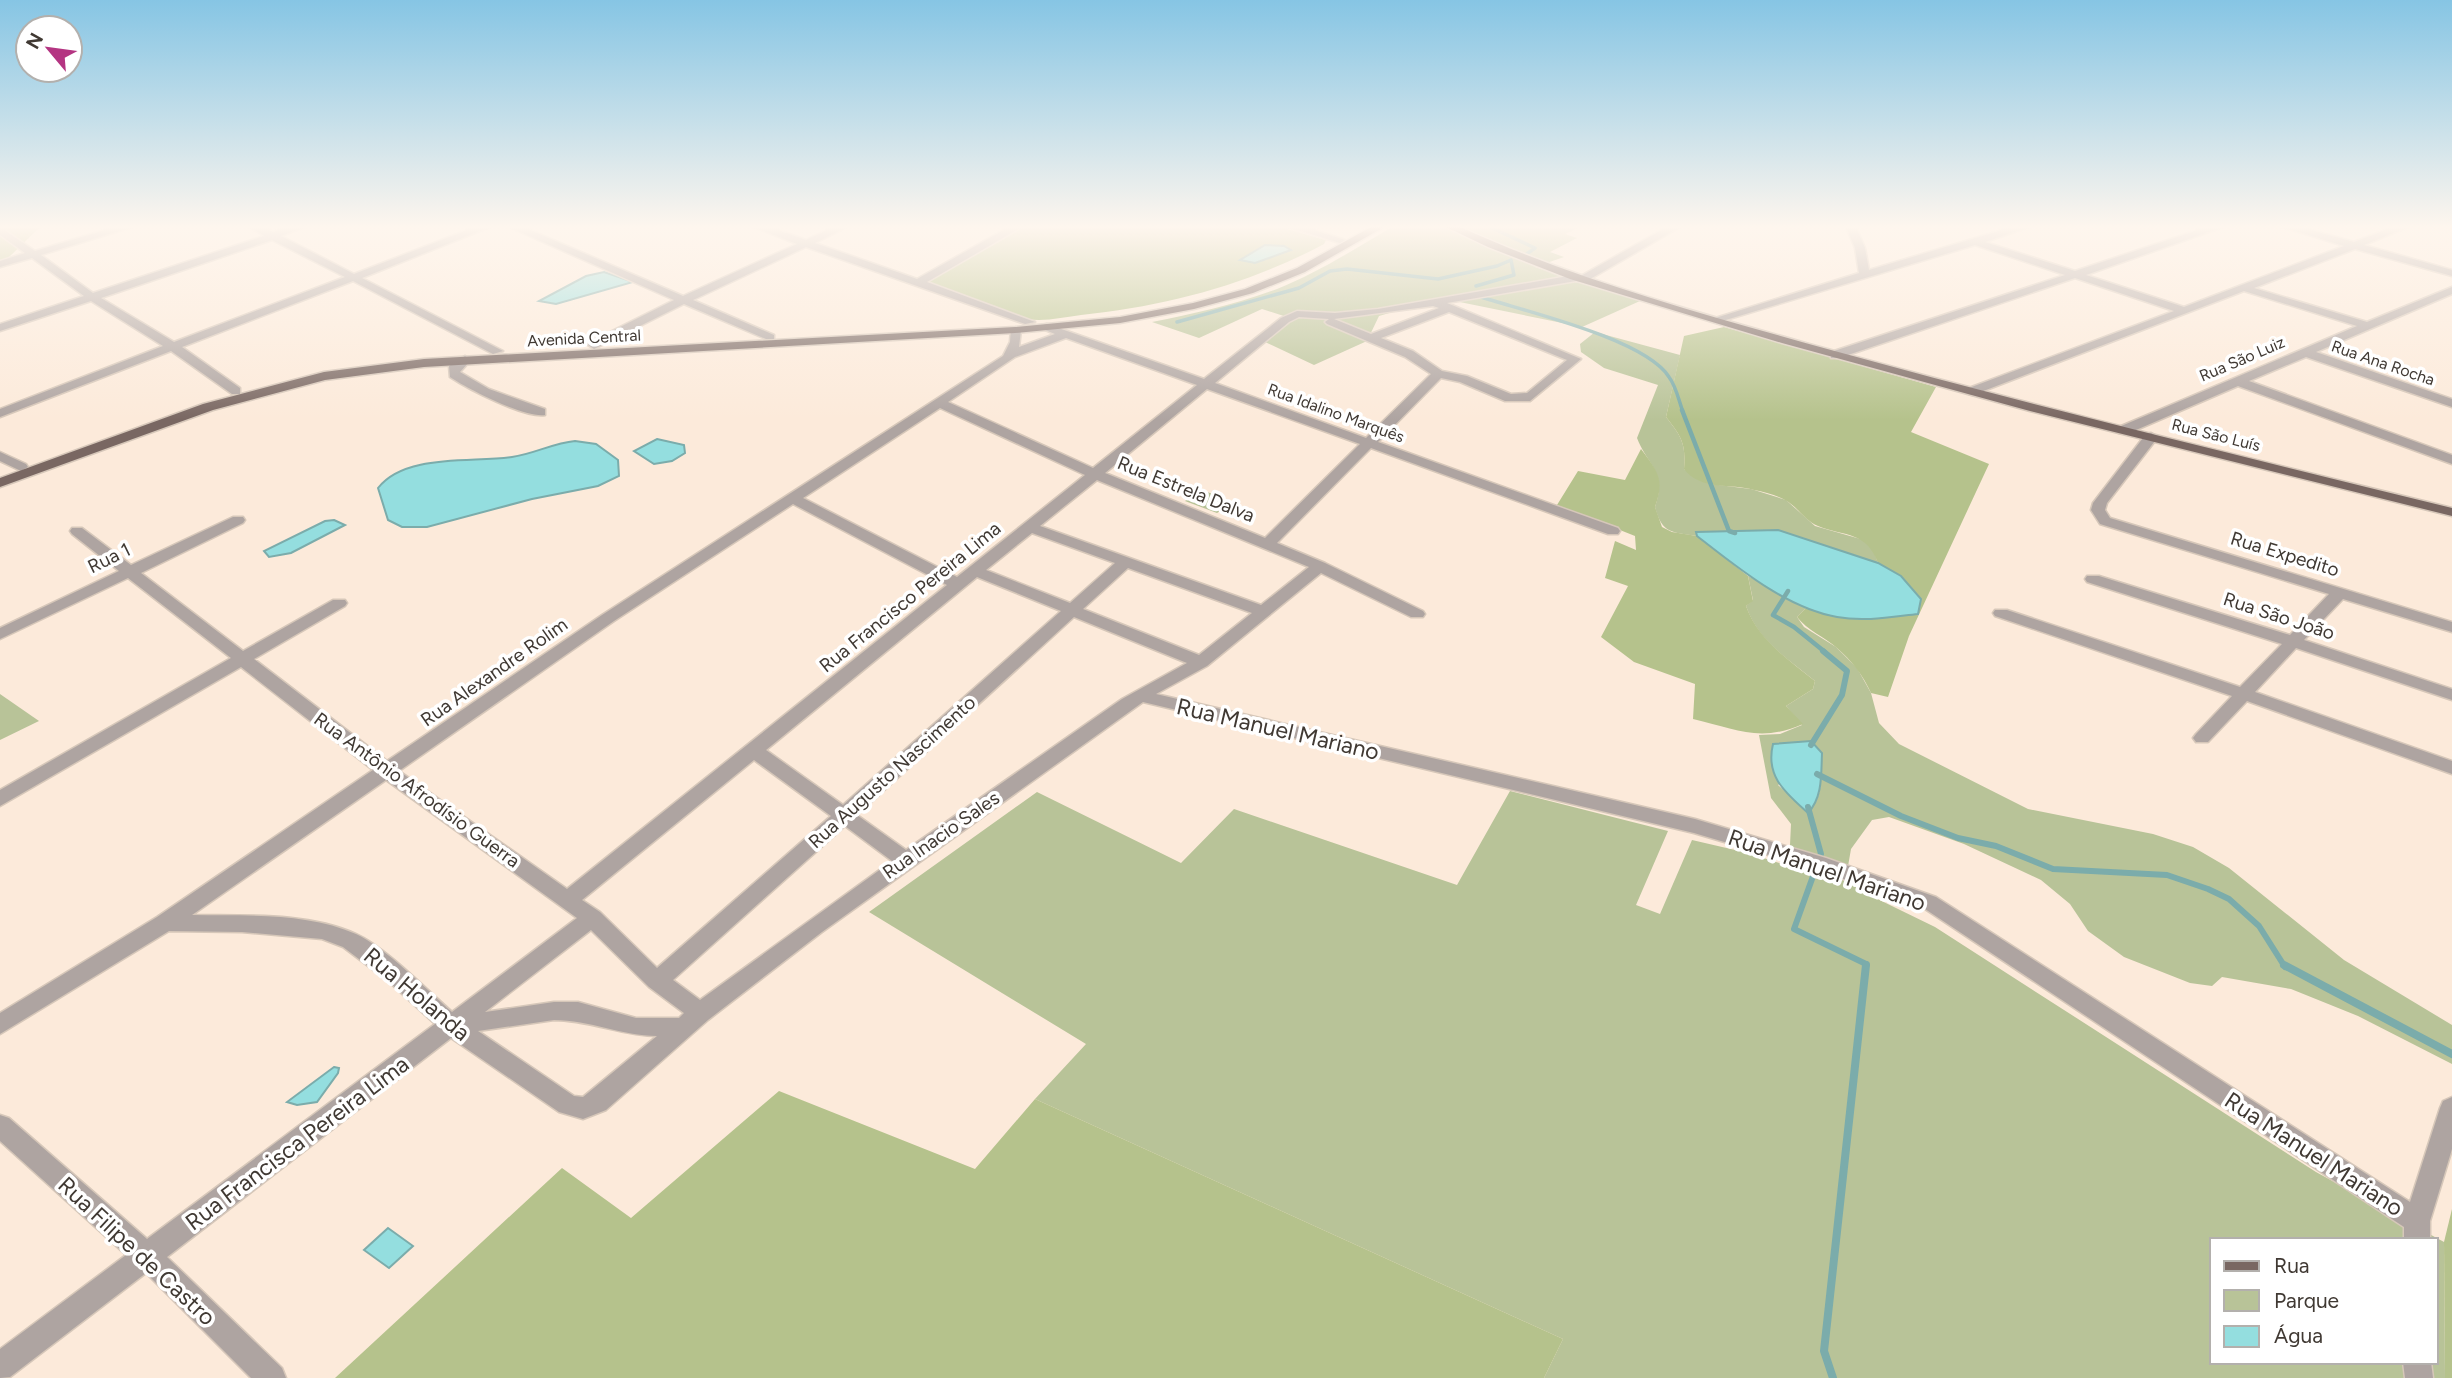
<svg xmlns="http://www.w3.org/2000/svg" width="2452" height="1378" font-family="Figtree,sans-serif">
<style>
.green{fill:#b8c398;fill-rule:evenodd}
.forest{fill:#b5c28c}
.water{fill:#94dedf;stroke:#7bacab;stroke-width:2}
.lines{fill:none;stroke-linecap:round;stroke-linejoin:round}
.stream-far3{stroke:#7bacab;stroke-width:3.5}
.stream-far2{stroke:#7bacab;stroke-width:4.5}
.stream-far1{stroke:#7bacab;stroke-width:6}
.stream{stroke:#7bacab;stroke-width:8}
.minor-casing{stroke:#d6c7b9;stroke-width:3}
.major-casing{stroke:#d6c7b9;stroke-width:3}
.minor{fill:#aea4a1;fill-rule:evenodd}
.major{fill:#796762;fill-rule:evenodd}
.labels{text-anchor:middle;dominant-baseline:central;stroke-width:7;stroke-linejoin:round;paint-order:stroke}
.far-street-label{font-size:16px;fill:#403933;stroke:#fff}
.street-label{font-size:19px;fill:#403933;stroke:#fff}
.near-street-label{font-size:23px;fill:#403933;stroke:#fff}
</style>
<rect width="100%" height="100%" fill="#fceada"/>
<!-- green -->
<g class="green">
<path d="M 1392,227 L 1580,227 L 1565,234 L 1577,238 L 1550,252 L 1564,257 L 1535,267 L 1640,301 L 1582,327 L 1440,298 L 1379,316 L 1367,341 L 1314,365 L 1265,342 L 1293,319 L 1262,309 L 1199,338 L 1152,322 C 1194,314 1237,304 1277,289 C 1317,273 1355,249 1392,227 Z"/>
<path d="M 1595,332 L 1680,355 L 1666,417 C 1682,437 1686,444 1684,469 L 1710,484 L 1751,489 L 1786,500 L 1815,526 L 1864,540 L 1873,549 L 1878,563 L 1778,530 L 1696,532 L 1697,536 C 1672,532 1662,534 1655,507 C 1667,471 1649,468 1637,438 L 1658,385 L 1604,368 L 1581,352 L 1580,344 Z"/>
<path d="M 1202,490 L 1234,502 L 1217,513 L 1185,501 Z"/>
<path d="M 1748,576 L 1807,607 L 1797,617 L 1804,627 L 1836,647 L 1857,668 L 1871,693 L 1879,723 L 1899,744 L 2028,809 L 2153,834 L 2193,847 L 2229,868 L 2344,960 L 2452,1025 L 2452,1064 L 2358,1016 L 2291,989 L 2222,977 L 2212,986 L 2190,983 L 2124,957 L 2088,931 L 2070,904 L 2041,880 L 1964,844 L 1889,817 L 1872,820 L 1851,849 L 1847,872 L 1857,889 L 1935,927 L 2316,1172 L 2444,1242 L 2445,1378 L 1544,1378 L 1563,1339 L 1035,1099 L 1086,1044 L 869,912 L 1037,792 L 1181,863 L 1234,809 L 1457,885 L 1510,791 L 1668,831 L 1636,905 L 1660,914 L 1692,840 L 1748,853 L 1789,866 L 1791,824 L 1771,798 L 1759,735 L 1780,734 L 1802,725 L 1786,706 L 1813,689 L 1815,681 C 1787,658 1758,641 1746,606 L 1753,600 ZM 1822,753 C 1821,773 1824,799 1808,812 L 1778,785 ZM 2212,1240 L 2436,1240 L 2436,1362 L 2212,1362 Z"/>
<path d="M 0,694 L 39,721 L 0,740 Z"/>
</g>
<!-- forest -->
<g class="forest">
<path d="M 0,227 L 40,227 L 7,259 L 0,261 Z"/>
<path d="M 1018,227 L 1280,227 L 1326,240 L 1324,244 C 1247,285 1167,306 1081,315 C 1065,317 1043,322 1028,319 C 995,312 954,294 922,283 Z"/>
<path d="M 1724,327 L 1936,387 L 1911,432 L 1989,464 L 1909,636 L 1888,697 L 1871,693 C 1863,675 1851,660 1837,648 C 1823,636 1808,631 1797,617 L 1807,607 L 1836,617 L 1920,607 L 1920,599 L 1901,576 L 1878,563 C 1866,531 1846,537 1818,526 C 1805,521 1797,506 1785,500 C 1776,495 1764,492 1754,490 C 1730,483 1701,491 1684,469 C 1686,444 1682,437 1666,417 L 1684,336 Z"/>
<path d="M 1641,449 C 1658,472 1665,479 1655,507 L 1662,527 L 1672,532 L 1697,536 L 1748,576 L 1753,601 L 1746,606 C 1759,641 1787,658 1815,681 L 1813,689 L 1786,706 L 1803,724 C 1760,743 1736,729 1693,719 L 1695,684 L 1634,662 L 1601,637 L 1628,586 L 1605,578 L 1615,541 L 1636,550 L 1635,536 L 1557,505 L 1578,471 L 1625,480 Z"/>
<path d="M 779,1091 L 975,1169 L 1035,1099 L 1563,1339 L 1544,1378 L 335,1378 L 562,1168 L 631,1218 Z"/>
<path d="M 2452,1209 L 2452,1378 L 2445,1378 L 2444,1242 Z"/>
</g>
<!-- water -->
<g class="water">
<path d="M 1265,245 L 1284,246 L 1291,250 L 1255,263 L 1240,260 Z"/>
<path d="M 604,272 L 633,282 L 556,304 L 539,301 L 586,276 Z"/>
<path d="M 657,439 L 684,445 L 685,453 L 672,461 L 654,464 L 634,451 Z"/>
<path d="M 575,441 L 596,444 L 618,460 L 619,476 L 598,486 L 532,499 L 427,527 L 402,527 L 388,520 L 378,488 C 405,453 473,463 512,457 C 534,454 553,443 575,441 Z"/>
<path d="M 334,520 L 345,525 L 291,553 L 269,557 L 264,551 L 325,521 Z"/>
<path d="M 1778,530 L 1878,563 L 1901,576 L 1921,599 L 1918,614 C 1891,617 1864,622 1837,617 C 1786,608 1737,567 1697,536 L 1696,532 Z"/>
<path d="M 1811,741 L 1822,753 C 1821,774 1823,797 1808,813 C 1786,793 1765,777 1773,744 Z"/>
<path d="M 334,1067 L 339,1068 L 338,1073 L 317,1102 L 297,1105 L 287,1102 Z"/>
<path d="M 388,1228 L 413,1246 L 389,1268 L 364,1250 Z"/>
</g>
<g class="lines">
<!-- stream-far3 -->
<g class="stream-far3">
<path d="M 1490,227 L 1535,248 L 1524,256"/>
<path d="M 1481,297 C 1524,311 1645,339 1669,377 C 1676,386 1679,401 1683,412"/>
<path d="M 1177,322 L 1299,288 L 1330,271 L 1347,269 L 1438,279 L 1497,266 L 1511,260 L 1514,275 L 1476,286"/>
</g>
<!-- stream-far2 -->
<g class="stream-far2">
<path d="M 1682,410 L 1729,531 L 1735,533"/>
<path d="M 1788,591 L 1773,615 L 1794,627 L 1825,652"/>
</g>
<!-- stream-far1 -->
<g class="stream-far1">
<path d="M 1811,745 L 1842,695 L 1847,671 L 1823,651"/>
<path d="M 1817,774 L 1901,816 L 1958,838 L 1996,846 L 2053,869 L 2167,875 L 2208,889 L 2229,899 L 2259,926 L 2285,967"/>
<path d="M 1808,807 L 1821,854 L 1794,929 L 1866,964 L 1866,967"/>
</g>
<!-- stream -->
<g class="stream">
<path d="M 2284,965 L 2452,1054"/>
<path d="M 1833,1378 L 1824,1351 L 1866,965"/>
</g>
<!-- minor casing -->
<g class="minor-casing">
<g id="minor">
<path d="M 0,227 L 35,251 L 115,227 L 132,227 L 41,255 L 93,293 L 264,236 L 250,227 L 263,227 L 273,232 L 288,227 L 304,227 L 281,236 L 354,274 L 475,227 L 490,227 L 362,278 L 503,351 L 493,354 L 353,281 L 182,347 L 240,388 L 240,394 L 232,394 L 171,351 L 0,417 L 0,409 L 163,346 L 91,301 L 0,331 L 0,324 L 84,296 L 32,258 L 0,267 L 0,261 L 25,253 L 0,235 ZM 272,240 L 345,277 L 174,342 L 101,298 Z"/>
<path d="M 509,227 L 523,227 L 683,296 L 797,244 L 754,227 L 770,227 L 806,240 L 833,227 L 847,227 L 815,243 L 917,279 L 1009,227 L 1022,227 L 927,282 L 1035,322 L 1025,324 L 806,247 L 693,300 L 774,335 L 774,339 L 766,339 L 684,304 L 594,349 L 588,345 L 590,342 L 674,300 Z"/>
<path d="M 1288,227 L 1305,227 L 1345,240 L 1340,243 Z"/>
<path d="M 1667,227 L 1680,227 L 1585,282 L 1576,281 L 1447,303 L 1581,359 L 1530,401 L 1505,401 L 1460,382 L 1441,378 L 1378,442 L 1618,528 L 1620,531 L 1618,534 L 1608,534 L 1371,448 L 1277,543 L 1325,563 L 1423,611 L 1425,614 L 1423,617 L 1411,617 L 1321,573 L 1207,666 L 1156,694 L 1695,819 L 1826,858 L 1936,897 L 2410,1202 L 2440,1108 L 2443,1101 L 2452,1097 L 2452,1149 L 2430,1221 L 2430,1240 L 2404,1240 L 2404,1227 L 1922,907 L 1812,868 L 1694,833 L 1143,702 L 822,932 L 708,1020 L 606,1110 L 583,1119 L 559,1112 L 451,1038 L 167,1257 L 282,1368 L 286,1378 L 251,1378 L 146,1273 L 10,1377 L 0,1378 L 0,1349 L 126,1255 L 0,1141 L 0,1115 L 9,1118 L 147,1239 L 435,1024 L 388,981 L 343,947 L 322,939 L 242,932 L 169,931 L 0,1034 L 0,1013 L 157,917 L 373,770 L 241,667 L 0,806 L 0,790 L 231,658 L 128,578 L 0,639 L 0,628 L 119,571 L 72,534 L 70,531 L 72,528 L 82,528 L 131,565 L 233,517 L 243,517 L 245,520 L 243,523 L 141,573 L 243,651 L 333,600 L 345,600 L 347,603 L 345,606 L 254,659 L 387,761 L 602,615 L 1003,356 L 1010,342 L 1011,328 L 1021,330 L 1019,347 L 1055,334 L 1043,329 L 1043,325 L 1047,324 L 1204,379 L 1281,318 L 1297,311 L 1335,313 L 1378,309 L 1574,275 L 1579,277 ZM 1433,306 L 1439,308 L 1371,334 L 1334,319 ZM 1449,312 L 1567,360 L 1527,393 L 1511,394 L 1467,376 L 1442,371 L 1413,351 L 1381,338 ZM 1299,317 L 1329,319 L 1325,322 L 1327,324 L 1405,357 L 1431,374 L 1366,438 L 1215,383 L 1289,322 ZM 1066,338 L 1197,385 L 1093,468 L 948,402 L 1015,357 ZM 1207,389 L 1360,444 L 1265,538 L 1105,473 ZM 940,408 L 1085,475 L 957,577 L 803,498 ZM 1097,480 L 1309,567 L 1261,605 L 1040,526 ZM 793,504 L 947,585 L 567,889 L 399,771 L 614,621 ZM 1032,533 L 1115,563 L 1070,603 L 986,570 ZM 1128,568 L 1252,613 L 1199,655 L 1083,609 ZM 977,577 L 1061,611 L 843,805 L 766,750 ZM 1074,617 L 1187,663 L 1122,699 L 906,850 L 857,815 ZM 754,760 L 831,816 L 657,968 L 600,912 L 582,900 ZM 386,780 L 577,918 L 452,1012 C 427,990 385,947 356,934 C 307,912 245,916 192,915 ZM 845,826 L 892,861 L 700,1000 L 673,980 ZM 591,930 L 649,987 L 684,1013 L 679,1018 L 636,1018 L 578,1002 L 554,1002 L 485,1012 ZM 554,1020 C 590,1020 622,1036 657,1036 L 583,1097 L 574,1096 L 478,1031 Z"/>
<path d="M 1846,227 L 1856,227 L 1865,248 L 1869,270 L 2012,227 L 2029,227 L 1985,242 L 2075,271 L 2207,227 L 2223,227 L 2086,275 L 2184,307 L 2344,246 L 2283,227 L 2300,227 L 2354,242 L 2393,227 L 2408,227 L 2364,245 L 2452,270 L 2452,276 L 2355,249 L 2254,288 L 2367,322 L 2452,287 L 2452,294 L 2316,352 L 2452,399 L 2452,407 L 2306,357 L 2249,381 L 2452,455 L 2452,464 L 2238,386 L 2129,433 L 2119,433 L 2119,427 L 2357,326 L 2244,291 L 1973,395 L 1969,394 L 1969,388 L 2174,311 L 2075,278 L 1839,358 L 1831,358 L 1831,352 L 2065,275 L 1975,245 L 1719,322 L 1709,320 L 1859,273 L 1855,248 Z"/>
<path d="M 465,356 L 471,360 L 460,372 L 489,389 L 545,409 L 545,415 C 524,418 468,389 450,377 L 449,366 Z"/>
<path d="M 2151,433 L 2158,437 L 2107,503 L 2105,510 L 2110,518 L 2452,622 L 2452,632 L 2343,599 L 2304,640 L 2452,689 L 2452,700 L 2296,648 L 2255,692 L 2452,761 L 2452,774 L 2247,701 L 2208,742 L 2196,742 L 2193,738 L 2196,734 L 2232,696 L 1995,616 L 1993,613 L 1995,610 L 2007,610 L 2240,687 L 2282,644 L 2087,582 L 2085,579 L 2087,576 L 2099,576 L 2290,635 L 2329,594 L 2100,524 L 2091,510 L 2093,503 L 2146,434 Z"/>
<path d="M 0,452 L 26,464 L 28,467 L 21,471 L 0,461 Z"/>
<path d="M 2403,1362 L 2431,1362 L 2433,1378 L 2405,1378 Z"/>
</g>
</g>
<!-- major casing -->
<g class="major-casing">
<g id="major">
<path d="M 1371,227 L 1384,227 L 1305,272 L 1253,293 L 1194,309 L 1120,323 L 1015,333 L 424,367 L 325,380 L 213,410 L 0,487 L 0,478 L 203,404 L 324,372 L 424,359 L 1015,327 L 1120,317 L 1193,303 L 1245,289 L 1297,268 Z"/>
<path d="M 1446,227 L 1460,227 C 1579,281 1706,315 1831,350 C 2037,407 2245,457 2452,508 L 2452,516 L 2030,411 L 1782,343 L 1570,279 L 1488,247 Z"/>
</g>
</g>
<!-- minor -->
<use href="#minor" class="minor"/>
<!-- major -->
<use href="#major" class="major"/>
</g>
<!-- sky -->
<linearGradient id="sky" x2="0" y2="1"><stop stop-color="#86c5e4"/><stop offset="0.54" stop-color="#fef6ee"/><stop offset="1" stop-color="#fef6ee" stop-opacity="0"/></linearGradient>
<rect width="2452" height="420" fill="url(#sky)"/>
<g class="labels">
<!-- far-street labels -->
<g class="far-street-label">
<text transform="translate(584 338) rotate(-3)">Avenida Central</text>
<text transform="translate(2242 359) rotate(-23)">Rua São Luiz</text>
<text transform="translate(2383 363) rotate(19)">Rua Ana Rocha</text>
<text transform="translate(1336 413) rotate(20)">Rua Idalino Marquês</text>
<text transform="translate(2216 435) rotate(14)">Rua São Luís</text>
</g>
<!-- street labels -->
<g class="street-label">
<text transform="translate(1186 489) rotate(22)">Rua Estrela Dalva</text>
<text transform="translate(2285 554) rotate(17)">Rua Expedito</text>
<text transform="translate(109 558) rotate(-26)">Rua 1</text>
<text transform="translate(910 597) rotate(-39)">Rua Francisco Pereira Lima</text>
<text transform="translate(2279 616) rotate(18)">Rua São João</text>
<text transform="translate(494 672) rotate(-35)">Rua Alexandre Rolim</text>
<text transform="translate(892 772) rotate(-42)">Rua Augusto Nascimento</text>
<text transform="translate(417 790) rotate(36)">Rua Antônio Afrodísio Guerra</text>
<text transform="translate(941 835) rotate(-35)">Rua Inacio Sales</text>
</g>
<!-- near-street labels -->
<g class="near-street-label">
<text transform="translate(1278 729) rotate(13)">Rua Manuel Mariano</text>
<text transform="translate(1827 870) rotate(19)">Rua Manuel Mariano</text>
<text transform="translate(417 994) rotate(40)">Rua Holanda</text>
<text transform="translate(297 1143) rotate(-37)">Rua Francisca Pereira Lima</text>
<text transform="translate(2314 1154) rotate(33)">Rua Manuel Mariano</text>
<text transform="translate(137 1251) rotate(43)">Rua Filipe de Castro</text>
</g>
</g>
<!-- legend -->
<rect x="2210" y="1238" width="228" height="126" fill="#ffffff" stroke="#b3b0ad" stroke-width="2"/>
<rect x="2224" y="1261" width="35" height="10" fill="#796762" stroke="#b3b0ad" stroke-width="2"/>
<text x="2274" y="1273" font-size="21" fill="#403933">Rua</text>
<rect x="2224" y="1290" width="35" height="21" fill="#b8c398" stroke="#b3b0ad" stroke-width="2"/>
<text x="2274" y="1308" font-size="21" fill="#403933">Parque</text>
<rect x="2224" y="1326" width="35" height="21" fill="#94dedf" stroke="#b3b0ad" stroke-width="2"/>
<text x="2274" y="1343" font-size="21" fill="#403933">Água</text>
<!-- north arrow -->
<g transform="translate(49 49) rotate(299)"><circle r="33" fill="#ffffff" stroke="#b3b0ad" stroke-width="2"/>
<path d="M0-5L12 26L0 18L-12 26Z" fill="#b43582"/>
<text y="-10" font-size="19" font-weight="bold" text-anchor="middle" fill="#403933">N</text>
</g>
</svg>
